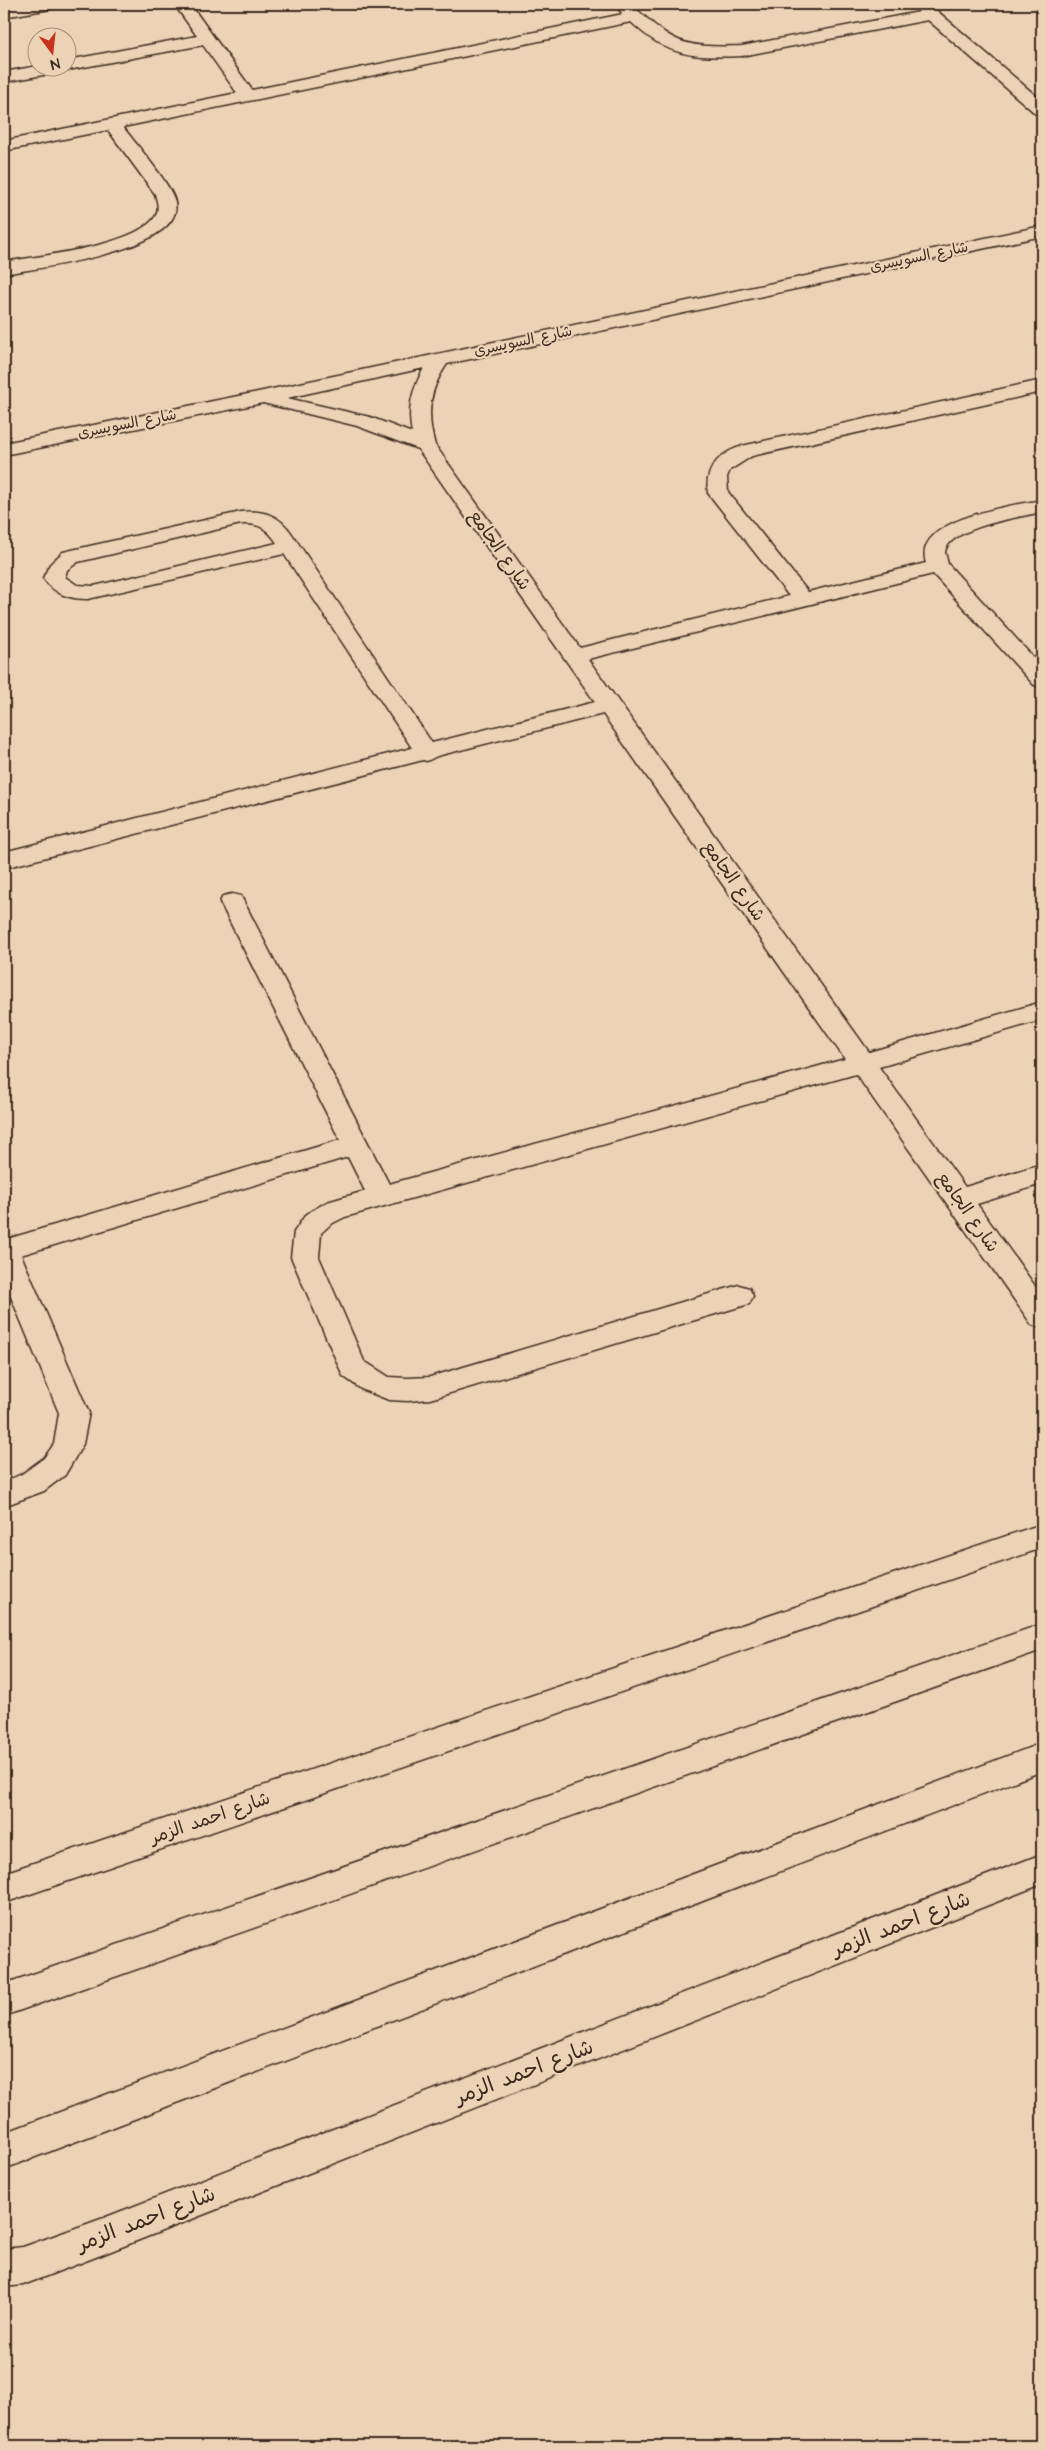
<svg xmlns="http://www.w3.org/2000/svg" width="1046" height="2450" font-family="'Architects Daughter','Playpen Sans Arabic',sans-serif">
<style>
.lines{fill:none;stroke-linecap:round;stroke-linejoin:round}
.lane-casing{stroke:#3b2a1e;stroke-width:3}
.street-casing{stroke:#3b2a1e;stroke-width:3}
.primary-casing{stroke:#3b2a1e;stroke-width:3}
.lane{fill:#edd3b5;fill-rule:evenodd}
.street{fill:#edd3b5;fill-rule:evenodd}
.primary{fill:#edd3b5;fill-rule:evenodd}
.labels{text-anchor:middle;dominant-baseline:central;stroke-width:4.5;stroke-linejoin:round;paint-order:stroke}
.far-street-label{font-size:15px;fill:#3b2a1e;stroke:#edd3b5}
.street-label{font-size:18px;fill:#3b2a1e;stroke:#edd3b5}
.near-street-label{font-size:21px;fill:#3b2a1e;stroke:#edd3b5}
</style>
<rect width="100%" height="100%" fill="#edd3b5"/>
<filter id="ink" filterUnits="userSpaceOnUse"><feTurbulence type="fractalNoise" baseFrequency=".02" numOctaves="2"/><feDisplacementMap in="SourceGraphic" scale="10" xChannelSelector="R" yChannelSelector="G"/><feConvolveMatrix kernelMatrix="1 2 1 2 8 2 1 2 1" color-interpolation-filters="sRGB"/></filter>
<g filter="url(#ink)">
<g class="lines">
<!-- lane casing -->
<g class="lane-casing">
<path id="lane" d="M 4,1240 L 15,1243 L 19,1250 L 89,1413 L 83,1444 L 65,1475 L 44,1491 L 4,1506 L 4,1482 L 22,1474 L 44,1458 L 54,1444 L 59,1413 L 4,1280 Z"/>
</g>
<!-- street casing -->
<g class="street-casing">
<g id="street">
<path d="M 24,4 L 58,4 L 56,7 L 50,9 L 4,17 L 4,7 Z"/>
<path d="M 174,4 L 190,4 L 252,90 L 623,14 L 614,4 L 631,4 C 674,44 682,48 742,46 L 919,12 L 912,4 L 929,4 L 1042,101 L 1042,115 L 1036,114 L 928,20 L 742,56 C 693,58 668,57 631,22 L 123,127 C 135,143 171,184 175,202 C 186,251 37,268 4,274 L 4,262 C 39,256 135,246 155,217 C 160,210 157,201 155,194 L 108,130 L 4,151 L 4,141 L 237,93 L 203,45 L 68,70 L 63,69 L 55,73 L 4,82 L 4,72 L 38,66 L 68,68 L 68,60 L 197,36 Z"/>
<path d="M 1042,226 L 1042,236 L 447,364 C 429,390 426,414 435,445 L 580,648 L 789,596 L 708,493 C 704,467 722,451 746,445 L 1042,380 L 1042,392 L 752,456 L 730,470 L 727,477 L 728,492 L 808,592 L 926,563 C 911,519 1014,505 1042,500 L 1042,512 C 1020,517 949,527 945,552 L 948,564 L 1042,667 L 1042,687 L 1034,685 L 933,574 L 588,659 L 869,1052 L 1042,1002 L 1042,1020 L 879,1067 L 965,1187 L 1042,1164 L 1042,1184 L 977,1204 L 1042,1296 L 1042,1328 L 1032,1325 L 856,1074 L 345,1217 L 331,1224 L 321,1233 L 319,1257 L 364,1361 L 389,1377 L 408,1378 L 430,1377 L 739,1285 L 749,1288 L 753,1296 L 749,1304 L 430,1399 L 408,1401 L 389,1400 L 361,1389 L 343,1376 L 291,1257 L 294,1232 L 306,1214 L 327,1202 L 365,1191 L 348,1157 L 4,1260 L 4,1240 L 340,1140 L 220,902 L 223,896 L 232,894 L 241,896 L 244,902 L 389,1184 L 845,1059 L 603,714 L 437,756 L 427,761 L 423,760 L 4,868 L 4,852 L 412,748 L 284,554 L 88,599 C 69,599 54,594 43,578 L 50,564 L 63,552 L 241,512 C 264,510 279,515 292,534 L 432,743 L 595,702 L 418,449 L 357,426 L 263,403 L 4,455 L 4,443 L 258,392 ZM 424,368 C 412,390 407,408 412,433 L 370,417 L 287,398 ZM 241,524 C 259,523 267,528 277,543 L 94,586 L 77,585 L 65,577 L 67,570 L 78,562 Z"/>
</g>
</g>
<!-- primary casing -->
<g class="primary-casing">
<g id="primary">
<path d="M 1042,1524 L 1042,1548 L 4,1903 L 4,1873 Z"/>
<path d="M 1042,1624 L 1042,1650 L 4,2016 L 4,1984 Z"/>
<path d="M 1042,1743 L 1042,1771 L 4,2169 L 4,2133 Z"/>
<path d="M 1042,1854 L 1042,1884 L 101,2255 L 23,2285 L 4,2287 L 4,2249 L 23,2247 L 101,2219 Z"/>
</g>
</g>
<!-- lane -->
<use href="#lane" class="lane"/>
<!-- street -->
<use href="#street" class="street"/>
<!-- primary -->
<use href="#primary" class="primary"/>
</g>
</g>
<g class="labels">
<!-- far-street labels -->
<g class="far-street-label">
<text transform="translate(919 257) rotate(-12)">شارع السويسرى</text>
<text transform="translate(523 341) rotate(-12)">شارع السويسرى</text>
<text transform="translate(127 424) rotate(-11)">شارع السويسرى</text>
</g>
<!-- street labels -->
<g class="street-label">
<text transform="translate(500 550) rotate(55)">شارع الجامع</text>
<text transform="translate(734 881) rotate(55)">شارع الجامع</text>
<text transform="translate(968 1212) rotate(55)">شارع الجامع</text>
<text transform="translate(210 1818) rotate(-19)">شارع احمد الزمر</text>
</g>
<!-- near-street labels -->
<g class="near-street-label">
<text transform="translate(901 1924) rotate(-21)">شارع احمد الزمر</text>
<text transform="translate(524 2072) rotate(-21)">شارع احمد الزمر</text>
<text transform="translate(146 2219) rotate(-21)">شارع احمد الزمر</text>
</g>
</g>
<!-- margin -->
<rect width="1046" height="2450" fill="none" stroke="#edd3b5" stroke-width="20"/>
<rect x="10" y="10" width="1026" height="2430" fill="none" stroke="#3b2a1e" stroke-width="2" filter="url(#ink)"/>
<!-- north arrow -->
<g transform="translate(52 52) rotate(165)"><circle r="24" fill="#edd3b5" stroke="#a68f79"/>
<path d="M0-4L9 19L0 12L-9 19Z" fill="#c8321e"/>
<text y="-8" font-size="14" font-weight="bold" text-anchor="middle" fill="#3b2a1e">N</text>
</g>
</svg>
